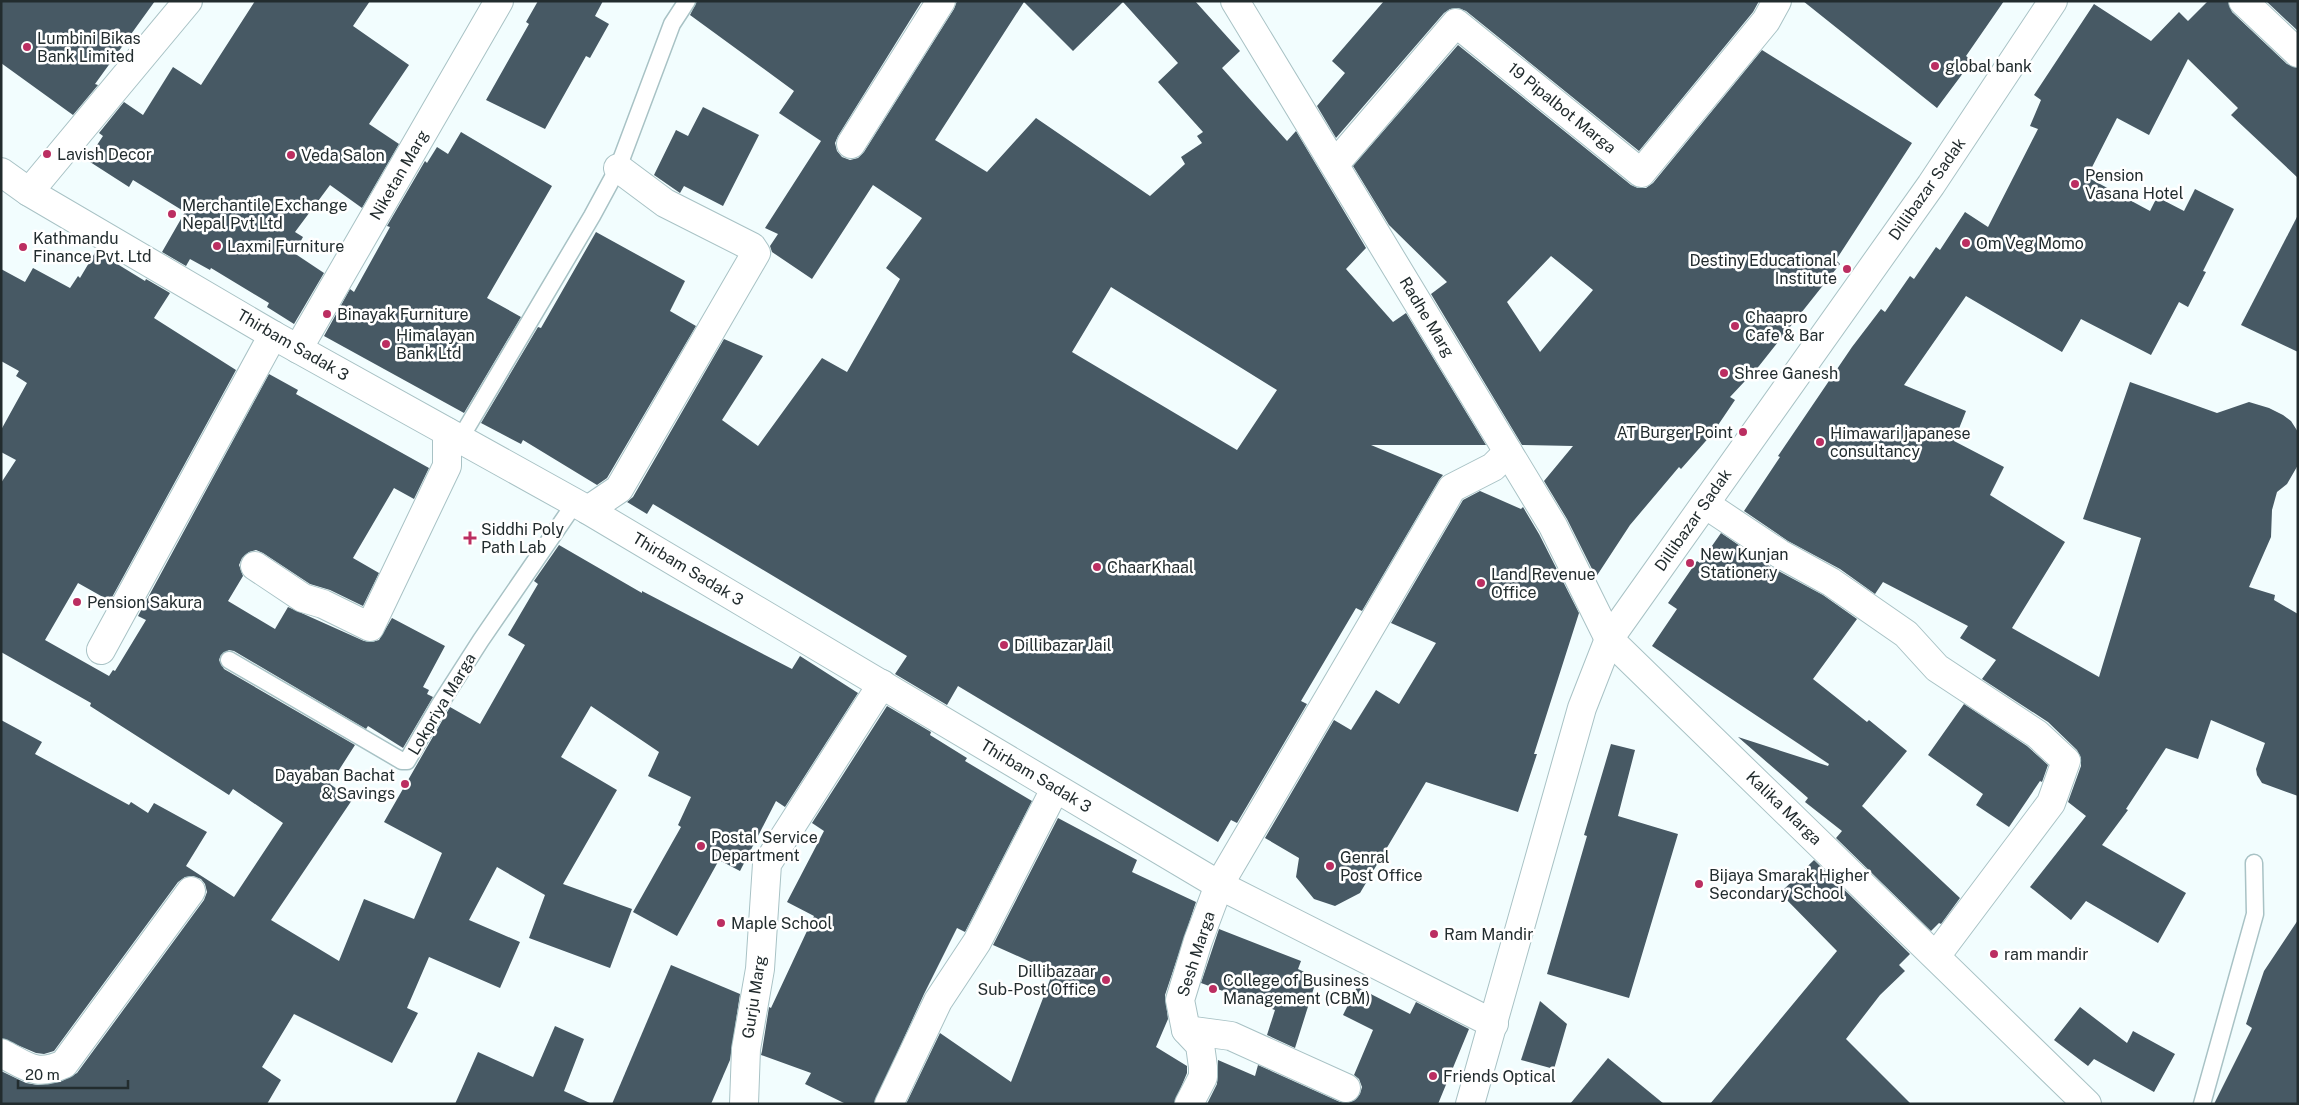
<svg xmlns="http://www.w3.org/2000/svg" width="2299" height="1105" font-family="'Public Sans',sans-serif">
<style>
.building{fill:#475964;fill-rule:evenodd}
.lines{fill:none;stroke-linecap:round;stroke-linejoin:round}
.service-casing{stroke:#a8c2c5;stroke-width:19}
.minor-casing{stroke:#a8c2c5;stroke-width:30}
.tertiary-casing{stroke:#a8c2c5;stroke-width:30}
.secondary-casing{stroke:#a8c2c5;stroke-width:30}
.service{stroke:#fff;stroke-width:16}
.minor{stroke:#fff;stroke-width:28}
.tertiary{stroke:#fff;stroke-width:28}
.secondary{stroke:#fff;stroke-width:28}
.poi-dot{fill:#bb2e61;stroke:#fff;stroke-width:2}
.labels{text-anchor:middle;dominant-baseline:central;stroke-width:5;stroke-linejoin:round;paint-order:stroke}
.poi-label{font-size:16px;fill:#222c2e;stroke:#fff;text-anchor:start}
.street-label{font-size:16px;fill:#222c2e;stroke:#fff}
</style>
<rect width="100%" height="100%" fill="#f2fdfe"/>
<!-- building -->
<g class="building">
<path d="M 1,1 L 155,1 L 95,84 L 98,85 L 73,115 L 1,63 Z"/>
<path d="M 255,1 L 370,1 L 353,26 L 409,65 L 369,124 L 399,144 L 362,208 L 330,185 L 295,232 L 303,237 L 294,253 L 324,273 L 294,324 L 267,307 L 269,303 L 211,268 L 210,270 L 190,259 L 186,266 L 162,252 L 185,212 L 133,180 L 129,187 L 87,160 L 103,136 L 99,133 L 124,102 L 143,115 L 173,67 L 201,85 Z"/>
<path d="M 538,1 L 603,1 L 595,16 L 609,24 L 590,58 L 586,56 L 545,129 L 486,100 L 529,24 L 526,22 Z"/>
<path d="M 697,1 L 922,1 L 838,136 L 835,143 L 837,151 L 842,157 L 850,160 L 858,158 L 864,152 L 954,9 L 957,1 L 1195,1 L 1240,51 L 1222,68 L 1287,141 L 1296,131 L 1366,248 L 1346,269 L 1393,322 L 1406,313 L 1486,445 L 1371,445 L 1443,475 L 1439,480 L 1362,611 L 1356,608 L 1301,701 L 1307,704 L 1237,823 L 1231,820 L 1218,842 L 958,686 L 947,705 L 895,674 L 907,656 L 653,504 L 647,514 L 627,502 L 633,497 L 724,339 L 763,356 L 722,420 L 758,446 L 822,358 L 847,372 L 900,279 L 886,268 L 922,218 L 873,185 L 812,279 L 772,252 L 770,246 L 778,234 L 765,228 L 821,141 L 779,113 L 794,91 L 690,15 ZM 1024,2 L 1073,51 L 1123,2 L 1178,63 L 1158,82 L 1203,132 L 1197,136 L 1202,143 L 1181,157 L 1185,164 L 1150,196 L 1036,118 L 987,172 L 935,140 ZM 1111,287 L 1277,390 L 1237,450 L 1072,352 Z"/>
<path d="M 1384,1 L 1759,1 L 1753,12 L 1639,151 L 1466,11 L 1458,8 L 1450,9 L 1444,13 L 1336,138 L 1317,106 L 1345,73 L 1332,61 Z"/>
<path d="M 1803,1 L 2004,1 L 1966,56 L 1972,61 L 1937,108 Z"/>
<path d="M 2208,1 L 2228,1 L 2232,12 L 2287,64 L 2298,68 L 2298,178 L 2231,115 L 2238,108 L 2188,59 L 2149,135 L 2117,118 L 2087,177 L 2150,211 L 2157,197 L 2184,211 L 2195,189 L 2234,209 L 2203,271 L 2206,272 L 2188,307 L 2179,302 L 2151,355 L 2081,319 L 2062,352 L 1966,296 L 1904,385 L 1966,411 L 1954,441 L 2004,467 L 1990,495 L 2065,542 L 2012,628 L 2099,677 L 2141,538 L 2083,519 L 2130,382 L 2217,413 L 2249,402 L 2269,408 L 2283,415 L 2291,421 L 2298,432 L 2298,465 L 2287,484 L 2277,492 L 2272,510 L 2271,537 L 2249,587 L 2275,595 L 2274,600 L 2298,614 L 2298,796 L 2262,783 L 2257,775 L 2256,769 L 2265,743 L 2211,720 L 2198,759 L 2166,748 L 2126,809 L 2128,810 L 2102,845 L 2186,893 L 2158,943 L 2086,901 L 2071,920 L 2030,887 L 2086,816 L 2068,802 L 2081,766 L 2081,758 L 2077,750 L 2048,722 L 1982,679 L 1996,660 L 1960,638 L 1968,626 L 1883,582 L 1875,594 L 1840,569 L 1788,541 L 1744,511 L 1780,457 L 1778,456 L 1852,347 L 1881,309 L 1885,312 L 1910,276 L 1914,279 L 1936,247 L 1940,250 L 1965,212 L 1988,227 L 2038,129 L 2030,126 L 2041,100 L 2034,95 L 2094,4 L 2151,41 L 2179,12 L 2188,21 Z"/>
<path d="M 2266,1 L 2298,1 L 2298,31 Z"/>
<path d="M 1458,45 L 1631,185 L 1638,188 L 1646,188 L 1653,183 L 1762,50 L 1912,143 L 1836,260 L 1840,264 L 1759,366 L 1730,397 L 1735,400 L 1712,434 L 1681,469 L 1679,467 L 1630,525 L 1596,577 L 1567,519 L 1544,481 L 1573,446 L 1522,445 L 1431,294 L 1447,282 L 1389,225 L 1353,166 ZM 1551,256 L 1593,290 L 1540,352 L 1507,302 Z"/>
<path d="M 703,107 L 759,135 L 723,206 L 684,186 L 680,193 L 654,175 L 676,130 L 688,136 Z"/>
<path d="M 461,132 L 552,186 L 487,298 L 521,317 L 464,413 L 324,336 L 350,289 L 354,292 L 390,227 L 387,226 L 425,161 L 427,163 L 437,147 L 448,154 Z"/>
<path d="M 2298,215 L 2298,352 L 2241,325 Z"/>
<path d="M 596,232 L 685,281 L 670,311 L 696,326 L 607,478 L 597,485 L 523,440 L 521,444 L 481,423 L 538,327 L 541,328 Z"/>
<path d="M 96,251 L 145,281 L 146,279 L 170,293 L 154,318 L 236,370 L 110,601 L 78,583 L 45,640 L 109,676 L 113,670 L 115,671 L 146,620 L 138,616 L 269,374 L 298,390 L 296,394 L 429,468 L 414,499 L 394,488 L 353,558 L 379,573 L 363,606 L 330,590 L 310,584 L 263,553 L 256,550 L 249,552 L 242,558 L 239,565 L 243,576 L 228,601 L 275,629 L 288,607 L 364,641 L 372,642 L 379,640 L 392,618 L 445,646 L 423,687 L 429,690 L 427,694 L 433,697 L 403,748 L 368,726 L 366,729 L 234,651 L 229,650 L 221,655 L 219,660 L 224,669 L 355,745 L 330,784 L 352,800 L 271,920 L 339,961 L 364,899 L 414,919 L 442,853 L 384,822 L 450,707 L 480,724 L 525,645 L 508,635 L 538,584 L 534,581 L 559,545 L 642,593 L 642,591 L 792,669 L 800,656 L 858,693 L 785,807 L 776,801 L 740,871 L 719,860 L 677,936 L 633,912 L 681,827 L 678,825 L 691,797 L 648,776 L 659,752 L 591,706 L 561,757 L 617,790 L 563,884 L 632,909 L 610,968 L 529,938 L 545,895 L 497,867 L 469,920 L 520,942 L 500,988 L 429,957 L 407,1008 L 418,1013 L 392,1063 L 294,1014 L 262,1067 L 281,1080 L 267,1104 L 1,1104 L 1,1071 L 26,1083 L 38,1085 L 60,1082 L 77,1073 L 204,900 L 207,892 L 205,884 L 201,879 L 193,876 L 185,877 L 178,882 L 54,1051 L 44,1054 L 36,1053 L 1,1038 L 1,720 L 42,742 L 35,754 L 129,805 L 131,802 L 148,813 L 154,803 L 207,832 L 186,866 L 234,897 L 283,823 L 233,789 L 229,795 L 90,706 L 91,703 L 1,652 L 1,483 L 16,460 L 1,452 L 1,430 L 27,383 L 16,376 L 19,371 L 1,361 L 1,269 L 25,282 L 33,268 L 70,288 L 78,276 L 80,278 Z"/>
<path d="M 1480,491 L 1521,509 L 1523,507 L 1539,534 L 1579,613 L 1534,754 L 1537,754 L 1518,812 L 1426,782 L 1360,893 L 1335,906 L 1314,899 L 1296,877 L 1299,858 L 1265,838 L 1334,720 L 1351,730 L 1376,690 L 1399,704 L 1436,643 L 1391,623 L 1463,500 Z"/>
<path d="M 1721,533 L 1771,567 L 1823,595 L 1857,619 L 1813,679 L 1867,722 L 1869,720 L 1907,751 L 1862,806 L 1960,898 L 1941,924 L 1939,923 L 1931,931 L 1836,838 L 1842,831 L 1805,802 L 1808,798 L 1738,737 L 1828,766 L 1829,764 L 1652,646 L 1677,609 L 1668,603 L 1697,561 L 1700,563 Z"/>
<path d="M 1964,704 L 2027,746 L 2048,765 L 2042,782 L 2040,781 L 2009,827 L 1976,805 L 1983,794 L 1928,755 Z"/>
<path d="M 887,706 L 931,732 L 930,735 L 967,758 L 965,761 L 1032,801 L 965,932 L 957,928 L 924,994 L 874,1104 L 846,1104 L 805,1084 L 811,1073 L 761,1055 L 762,1051 L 769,1007 L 771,1008 L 814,916 L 787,902 L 824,831 L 812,823 Z"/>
<path d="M 1611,744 L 1635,750 L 1618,816 L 1678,834 L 1629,998 L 1547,974 L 1587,836 L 1584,835 Z"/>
<path d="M 1058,818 L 1137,860 L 1132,872 L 1196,902 L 1165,995 L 1168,1019 L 1156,1047 L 1187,1066 L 1187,1073 L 1174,1104 L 906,1104 L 940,1033 L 1011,1082 L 1053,972 L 993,945 Z"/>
<path d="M 1814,860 L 1910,954 L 1899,965 L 1905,971 L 1880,995 L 1846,1039 L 1911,1104 L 1710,1104 L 1837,951 L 1780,893 Z"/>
<path d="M 2298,920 L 2298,1104 L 2214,1104 L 2252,1028 L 2246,1024 L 2264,971 Z"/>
<path d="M 1219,929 L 1301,961 L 1298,969 L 1317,978 L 1295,1048 L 1267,1035 L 1275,1010 L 1201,983 Z"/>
<path d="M 671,965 L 740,994 L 730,1060 L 711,1104 L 612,1104 Z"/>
<path d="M 1357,987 L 1410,1014 L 1416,1002 L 1469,1029 L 1438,1104 L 1207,1104 L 1217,1084 L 1218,1060 L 1255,1076 L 1258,1065 L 1340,1102 L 1348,1103 L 1355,1100 L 1360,1094 L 1362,1087 L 1359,1079 L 1354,1075 L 1373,1030 L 1343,1015 Z"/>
<path d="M 1540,1001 L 1567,1024 L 1554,1069 L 1521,1060 Z"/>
<path d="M 2080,1007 L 2127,1043 L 2133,1031 L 2175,1054 L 2154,1092 L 2094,1059 L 2088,1066 L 2054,1040 Z"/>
<path d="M 555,1026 L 584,1039 L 564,1091 L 592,1104 L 455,1104 L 478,1052 L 533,1077 Z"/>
<path d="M 1608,1058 L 1664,1104 L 1570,1104 Z"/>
</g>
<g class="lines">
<!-- service casing -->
<g class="service-casing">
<g id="service">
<path d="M 460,439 L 592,216 L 618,168 L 672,24 L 687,1"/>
<path d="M 229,660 L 402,761 L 407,761 L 440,704 L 481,640 L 575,503"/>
<path d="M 2202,1104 L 2255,914 L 2254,863"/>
</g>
</g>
<!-- minor casing -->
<g class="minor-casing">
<g id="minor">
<path d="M 2243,1 L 2298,53"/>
<path d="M 851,144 L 941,1"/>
<path d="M 1335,164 L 1456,23 L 1641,173 L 1766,21 L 1777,1"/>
<path d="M 29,192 L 188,1"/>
<path d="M 298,349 L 499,1"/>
<path d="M 1705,504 L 1780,554 L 1831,582 L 1906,634 L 1937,668 L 2037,734 L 2066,761 L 2051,803 L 1936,956"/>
<path d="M 588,510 L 619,489 L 756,253 L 752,247 L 665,203 L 618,168"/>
<path d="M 255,566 L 303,598 L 323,604 L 370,627 L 447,466 L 447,432"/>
<path d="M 1609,639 L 2087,1104"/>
<path d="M 101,650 L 273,335"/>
<path d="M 1186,1030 L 1231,1036 L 1346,1088"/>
<path d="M 1,1053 C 27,1066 35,1077 64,1064 L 191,891"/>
<path d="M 744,1104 L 746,1049 L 760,969 L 767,864 L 882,684"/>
<path d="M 889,1104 L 938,1001 L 977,942 L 1055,789"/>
<path d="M 1189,1104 L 1203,1077 L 1203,1067 L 1200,1045 L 1186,1030 L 1180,1000 L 1198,941 L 1219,885 L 1452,488 L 1493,467 L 1508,452"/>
</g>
</g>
<!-- tertiary casing -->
<g class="tertiary-casing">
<path id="tertiary" d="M 1235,1 L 1553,526 L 1609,639"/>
</g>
<!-- secondary casing -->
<g class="secondary-casing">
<g id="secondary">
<path d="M 1,172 L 29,192 L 273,335 L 588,510 L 1219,885 L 1494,1024"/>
<path d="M 1470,1104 L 1582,708 L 1609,639 L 1931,185 L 2053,1"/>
</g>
</g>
<!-- service -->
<use href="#service" class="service"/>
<!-- minor -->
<use href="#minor" class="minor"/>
<!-- tertiary -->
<use href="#tertiary" class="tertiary"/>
<!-- secondary -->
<use href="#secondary" class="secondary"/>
</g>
<!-- markers -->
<g class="poi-dot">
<circle cx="27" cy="47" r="5"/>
<circle cx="1935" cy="66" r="5"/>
<circle cx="47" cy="154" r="5"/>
<circle cx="291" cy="155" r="5"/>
<circle cx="2075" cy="184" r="5"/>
<circle cx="172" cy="214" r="5"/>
<circle cx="1966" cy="243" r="5"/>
<circle cx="217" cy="246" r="5"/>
<circle cx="23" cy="247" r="5"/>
<circle cx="1847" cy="269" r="5"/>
<circle cx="327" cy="314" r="5"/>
<circle cx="1735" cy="326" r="5"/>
<circle cx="386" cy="344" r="5"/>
<circle cx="1724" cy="373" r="5"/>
<circle cx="1743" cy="432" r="5"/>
<circle cx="1820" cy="442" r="5"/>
<path d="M467.5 530.5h5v5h5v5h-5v5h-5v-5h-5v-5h5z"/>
<circle cx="1690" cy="563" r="5"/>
<circle cx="1097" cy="567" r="5"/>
<circle cx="1481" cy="583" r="5"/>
<circle cx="77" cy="602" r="5"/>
<circle cx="1004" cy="645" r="5"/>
<circle cx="405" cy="784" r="5"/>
<circle cx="701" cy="846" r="5"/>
<circle cx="1330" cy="866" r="5"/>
<circle cx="1699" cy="884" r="5"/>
<circle cx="721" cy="923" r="5"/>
<circle cx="1434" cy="934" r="5"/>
<circle cx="1994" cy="954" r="5"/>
<circle cx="1106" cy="980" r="5"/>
<circle cx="1213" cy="989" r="5"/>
<circle cx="1433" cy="1076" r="5"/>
</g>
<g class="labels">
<!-- poi labels -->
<g class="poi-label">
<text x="37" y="38">Lumbini Bikas<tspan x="37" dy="18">Bank Limited</tspan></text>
<text x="1945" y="66">global bank</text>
<text x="57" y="154">Lavish Decor</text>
<text x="301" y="155">Veda Salon</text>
<text x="2085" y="175">Pension<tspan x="2085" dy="18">Vasana Hotel</tspan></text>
<text x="182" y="205">Merchantile Exchange<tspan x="182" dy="18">Nepal Pvt Ltd</tspan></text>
<text x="33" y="238">Kathmandu<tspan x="33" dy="18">Finance Pvt. Ltd</tspan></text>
<text x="1976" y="243">Om Veg Momo</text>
<text x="227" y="246">Laxmi Furniture</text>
<text x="1837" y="260" text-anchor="end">Destiny Educational<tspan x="1837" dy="18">Institute</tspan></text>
<text x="337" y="314">Binayak Furniture</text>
<text x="1745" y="317">Chaapro<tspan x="1745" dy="18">Cafe &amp; Bar</tspan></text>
<text x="396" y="335">Himalayan<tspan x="396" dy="18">Bank Ltd</tspan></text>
<text x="1734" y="373">Shree Ganesh</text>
<text x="1733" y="432" text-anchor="end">AT Burger Point</text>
<text x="1830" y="433">Himawari japanese<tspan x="1830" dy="18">consultancy</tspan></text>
<text x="481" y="529">Siddhi Poly<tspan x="481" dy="18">Path Lab</tspan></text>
<text x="1700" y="554">New Kunjan<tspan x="1700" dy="18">Stationery</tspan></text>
<text x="1107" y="567">ChaarKhaal</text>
<text x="1491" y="574">Land Revenue<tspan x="1491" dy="18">Office</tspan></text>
<text x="87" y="602">Pension Sakura</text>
<text x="1014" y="645">Dillibazar Jail</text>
<text x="395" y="775" text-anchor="end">Dayaban Bachat<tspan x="395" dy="18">&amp; Savings</tspan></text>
<text x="711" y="837">Postal Service<tspan x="711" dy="18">Department</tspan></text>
<text x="1340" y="857">Genral<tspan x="1340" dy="18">Post Office</tspan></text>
<text x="1709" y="875">Bijaya Smarak Higher<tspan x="1709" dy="18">Secondary School</tspan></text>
<text x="731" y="923">Maple School</text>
<text x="1444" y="934">Ram Mandir</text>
<text x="2004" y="954">ram mandir</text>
<text x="1096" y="971" text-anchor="end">Dillibazaar<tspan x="1096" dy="18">Sub-Post Office</tspan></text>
<text x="1223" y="980">College of Business<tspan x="1223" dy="18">Management (CBM)</tspan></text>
<text x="1443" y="1076">Friends Optical</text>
</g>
<!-- street labels -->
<g class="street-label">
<text transform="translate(1562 108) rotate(39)">19 Pipalbot Marga</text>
<text transform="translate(399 175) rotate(-60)">Niketan Marg</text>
<text transform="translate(1927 189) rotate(-55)">Dillibazar Sadak</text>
<text transform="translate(1427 317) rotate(59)">Radhe Marg</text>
<text transform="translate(293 345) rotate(30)">Thirbam Sadak 3</text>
<text transform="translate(1693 520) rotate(-55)">Dillibazar Sadak</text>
<text transform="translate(688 569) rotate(31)">Thirbam Sadak 3</text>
<text transform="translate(442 704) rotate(-59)">Lokpriya Marga</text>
<text transform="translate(1036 776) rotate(31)">Thirbam Sadak 3</text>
<text transform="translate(1784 808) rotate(44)">Kalika Marga</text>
<text transform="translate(1196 954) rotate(-72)">Sesh Marga</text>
<text transform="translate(754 997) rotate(-81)">Gurju Marg</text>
</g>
</g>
<!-- border -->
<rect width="2299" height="1105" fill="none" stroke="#222c2e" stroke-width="5"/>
<!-- scale -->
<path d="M18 1080v8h110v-8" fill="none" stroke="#222c2e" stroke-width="2.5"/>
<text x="25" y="1080" font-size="15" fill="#222c2e" stroke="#ffffff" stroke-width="4" paint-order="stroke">20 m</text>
</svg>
